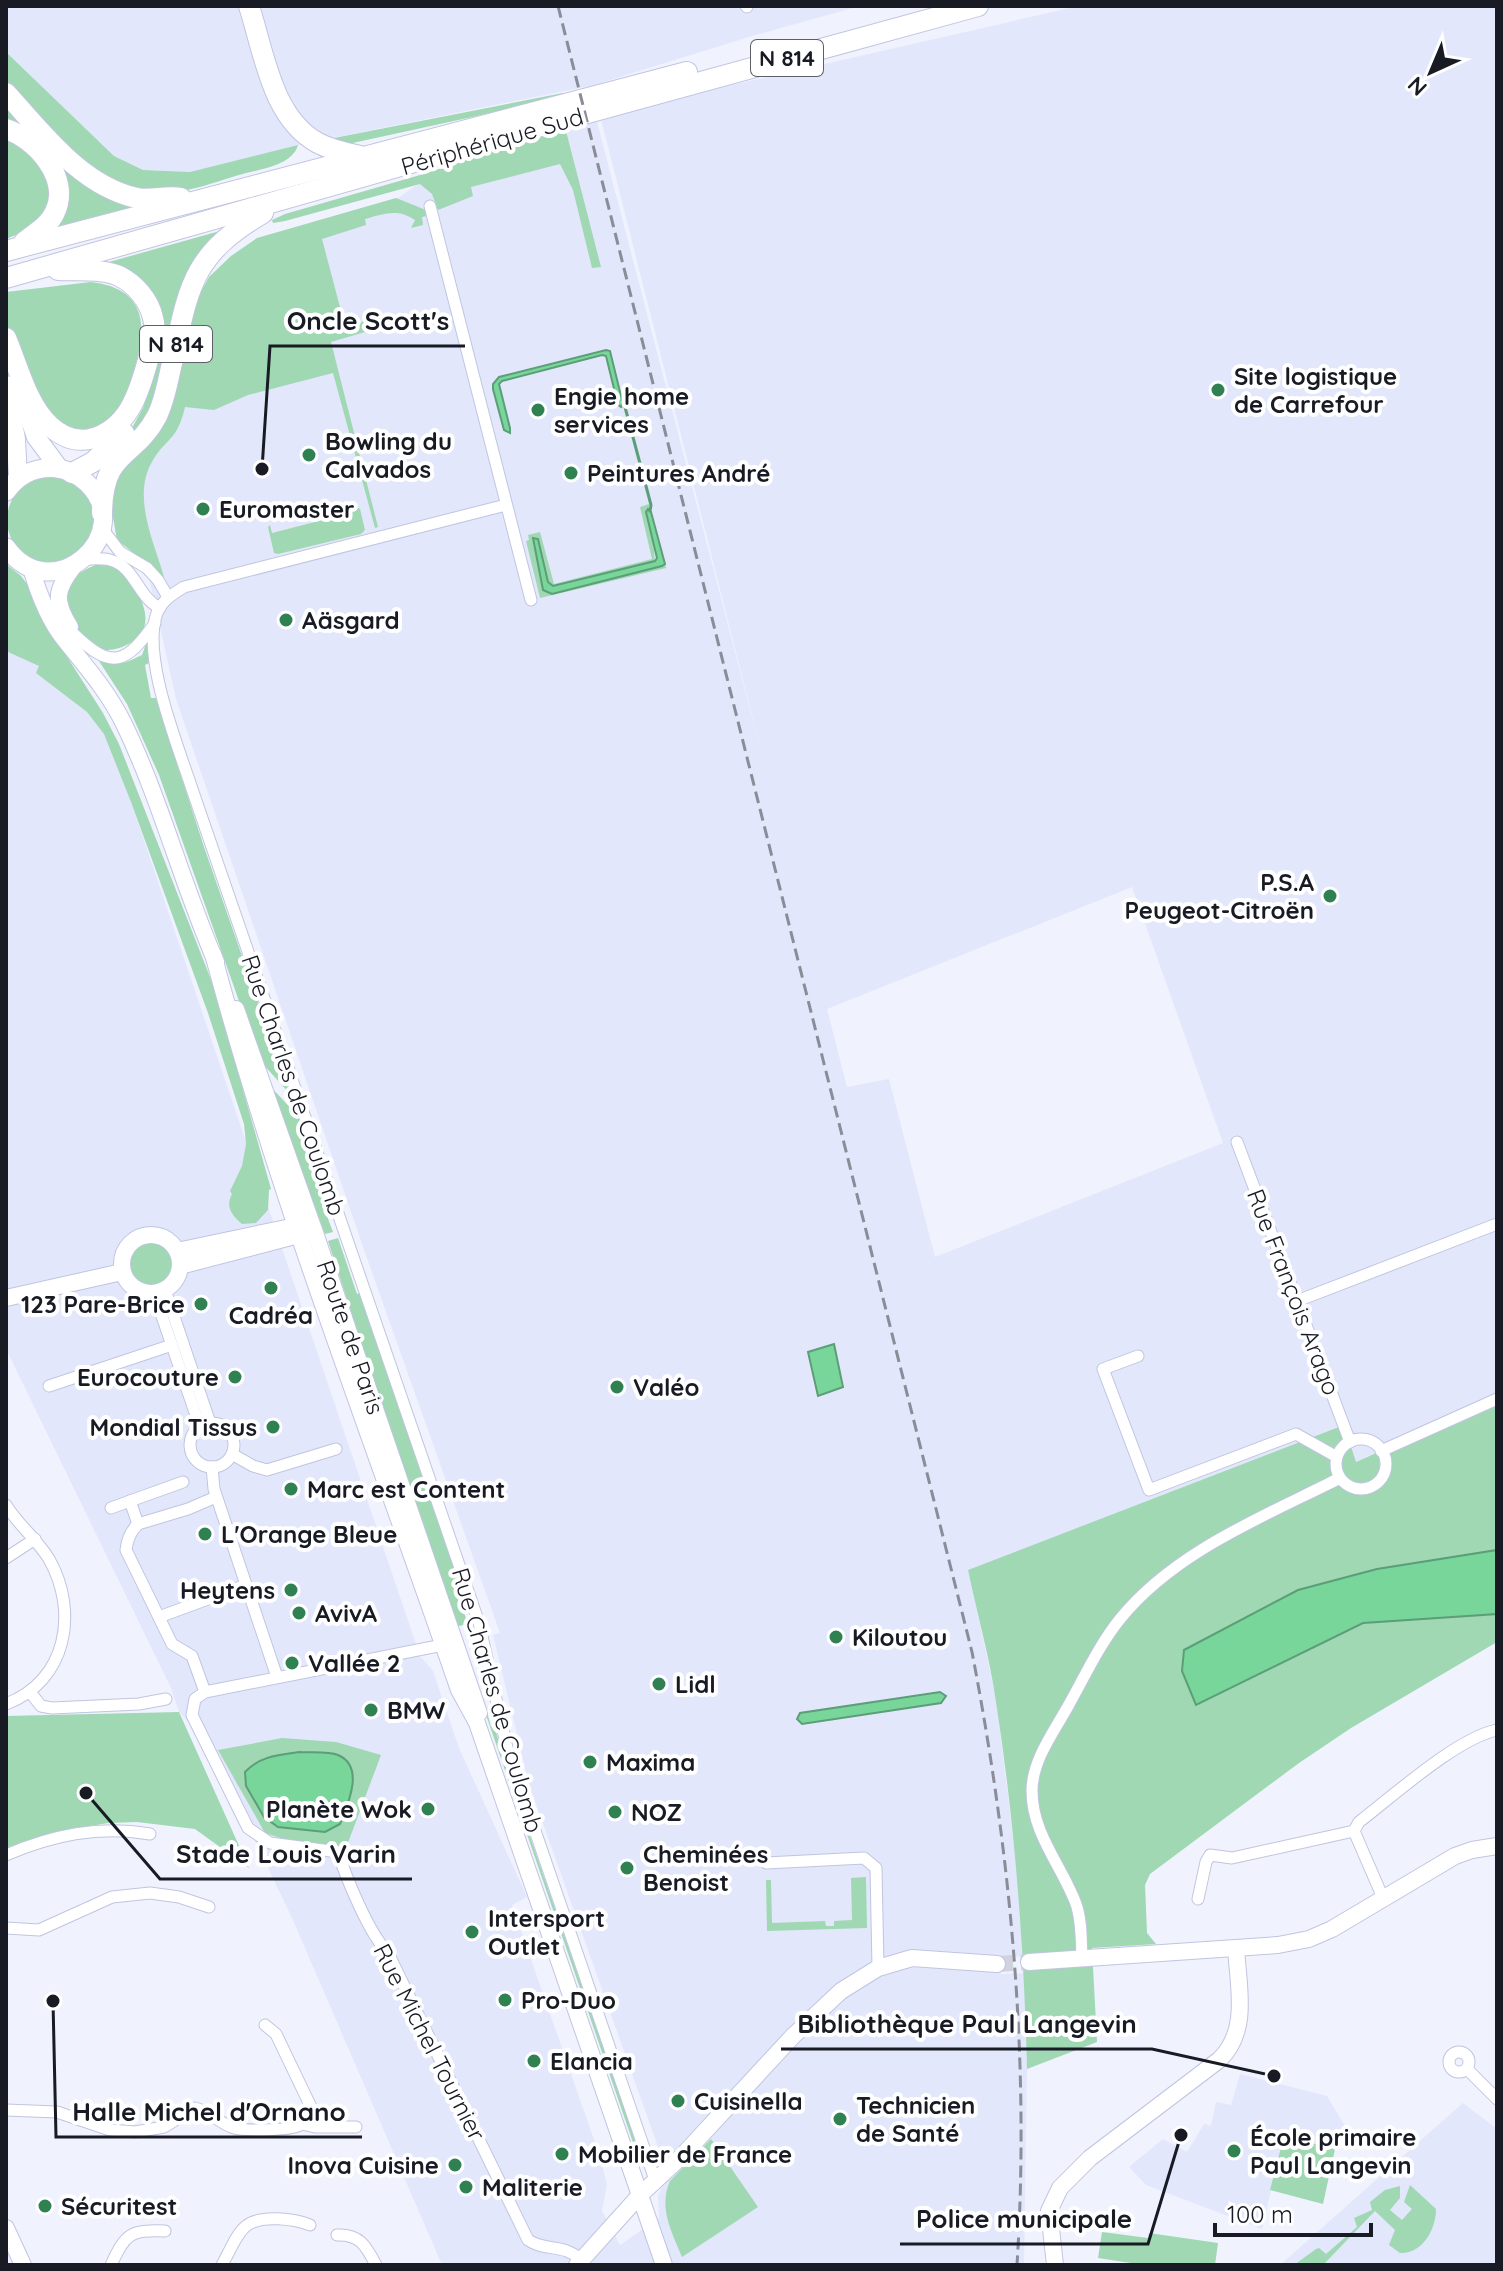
<svg xmlns="http://www.w3.org/2000/svg" width="1503" height="2271" font-family="Quicksand,sans-serif">
<style>
.built{fill:#e3e7fc;fill-rule:evenodd}
.green{fill:#9fd8b2}
.water{fill:#78d69b;stroke:#5b9e77;stroke-width:2}
.lines{fill:none;stroke-linecap:round;stroke-linejoin:round}
.stream{stroke:#5b9e77;stroke-width:3}
.secondary-tunnel{stroke:#d0d2dd;stroke-width:16;stroke-dasharray:16 8;stroke-linecap:butt}
.street-casing{stroke:#c0c5e0;stroke-width:13}
.secondary-casing{stroke:#c0c5e0;stroke-width:18}
.primary-casing{stroke:#c0c5e0;stroke-width:20}
.highway-casing{stroke:#c0c5e0;stroke-width:22}
.street{stroke:#fff;stroke-width:11}
.secondary{stroke:#fff;stroke-width:16}
.primary{stroke:#fff;stroke-width:18}
.highway{stroke:#fff;stroke-width:20}
.rail{stroke:#8a8c97;stroke-width:3;stroke-dasharray:12 6;stroke-linecap:butt}
.poi-dot{fill:#2f8152;stroke:#fff;stroke-width:3}
.labels{text-anchor:middle;dominant-baseline:central;stroke-width:8;stroke-linejoin:round;paint-order:stroke}
.shield{fill:#fff;stroke:#5d5f66;stroke-width:2}
.shield-label{font-size:22px;font-weight:bold;fill:#181a24}
.street-label{font-size:24px;fill:#181a24;stroke:#fff}
.poi-label{font-size:24px;font-weight:bold;fill:#181a24;stroke:#fff;text-anchor:start}
.leader{fill:none;stroke:#181a24;stroke-width:3}
.callout-dot{fill:#181a24;stroke:#fff;stroke-width:3}
.callout-label{font-size:26px;text-anchor:middle;font-weight:bold;fill:#181a24;stroke:#fff;stroke-width:8;stroke-linejoin:round;paint-order:stroke}
</style>
<rect width="100%" height="100%" fill="#f0f2fe"/>
<!-- built -->
<g class="built">
<path d="M 6,6 L 860,6 L 752,36 L 594,85 L 298,145 L 190,172 L 143,170 L 114,156 L 6,52 Z"/>
<path d="M 1079,6 L 1497,6 L 1497,1399 L 1355,1462 L 1344,1425 L 968,1570 L 996,1698 L 1020,1894 L 1024,1956 L 1000,1958 L 1001,1974 L 1025,1973 L 1027,2069 L 1024,2265 L 442,2265 L 292,1918 L 209,1745 L 179,1712 L 171,1688 L 6,1349 L 6,573 L 103,719 L 420,1656 L 433,1671 L 459,1748 L 527,1897 L 512,1905 L 599,2154 L 607,2184 L 602,2211 L 620,2245 L 659,2218 L 658,2195 L 668,2175 L 529,1784 L 493,1635 L 500,1633 L 363,1247 L 176,699 L 131,497 L 209,290 L 389,204 L 420,183 L 567,132 L 595,114 L 766,771 L 600,115 ZM 1132,887 L 1223,1143 L 935,1257 L 889,1079 L 847,1087 L 827,1009 Z"/>
<path d="M 1240,2074 L 1327,2096 L 1345,2126 L 1338,2150 L 1284,2135 L 1262,2229 L 1146,2185 L 1129,2167 L 1163,2139 L 1187,2152 L 1204,2124 L 1211,2126 L 1216,2102 L 1231,2105 Z"/>
<path d="M 1463,2103 L 1497,2129 L 1497,2265 L 1280,2265 Z"/>
</g>
<!-- green -->
<g class="green">
<path d="M 6,52 L 114,156 L 143,170 L 190,172 L 298,145 C 293,164 263,169 246,173 C 220,180 189,193 162,193 C 94,194 47,124 6,80 Z"/>
<path d="M 563,93 L 564,97 L 348,144 L 324,140 Z"/>
<path d="M 6,101 L 136,206 L 57,228 L 66,199 L 6,123 Z"/>
<path d="M 565,127 L 601,267 L 592,268 L 573,190 L 560,164 L 471,187 L 473,196 L 438,210 L 432,194 L 420,184 L 285,221 L 273,223 L 272,220 L 285,214 L 427,173 Z"/>
<path d="M 6,139 C 28,148 44,170 51,192 C 42,220 34,228 6,239 Z"/>
<path d="M 396,198 L 426,210 L 427,216 L 422,217 L 423,225 L 411,228 L 415,220 C 397,208 384,214 365,219 L 366,225 L 322,239 L 345,326 L 404,312 L 406,320 L 331,342 L 378,527 L 375,528 L 333,373 L 248,395 L 214,410 L 185,407 C 177,441 168,436 153,460 C 131,496 154,541 164,577 L 117,540 L 109,495 L 116,468 L 159,421 L 197,299 L 209,277 L 231,256 L 257,238 Z"/>
<path d="M 227,229 L 176,326 L 145,427 L 127,437 L 143,408 L 163,342 L 109,262 Z"/>
<path d="M 91,282 C 152,289 147,334 131,380 C 127,393 124,410 114,420 C 108,426 95,430 86,434 L 50,421 L 6,323 L 6,292 Z"/>
<circle cx="51" cy="520" r="44"/>
<path d="M 353,504 L 360,509 L 365,530 L 361,534 L 278,554 L 274,553 L 268,527 L 270,525 L 272,533 L 350,513 L 349,505 Z"/>
<path d="M 649,504 L 655,561 L 553,587 L 548,582 L 538,539 L 533,538 L 552,594 L 665,564 L 666,568 L 540,598 L 526,541 L 529,540 L 528,535 L 540,532 L 554,584 L 652,559 L 640,507 Z"/>
<path d="M 6,564 L 21,576 L 30,588 L 48,627 L 103,713 L 119,744 L 215,990 L 271,1189 L 269,1190 L 268,1210 L 256,1223 L 242,1224 C 232,1215 225,1207 232,1194 L 230,1191 L 242,1166 L 246,1144 L 244,1124 L 208,1013 L 131,802 L 104,734 L 87,712 L 36,673 L 39,666 L 6,651 Z"/>
<path d="M 95,565 C 101,565 108,565 114,567 C 131,574 149,607 145,624 C 141,643 111,656 94,647 C 73,636 56,597 74,578 C 79,572 89,568 95,565 Z"/>
<path d="M 147,641 L 149,663 L 145,665 L 151,698 L 156,698 L 204,847 L 290,1094 L 262,1063 L 256,1049 L 159,775 L 127,704 L 97,658 C 115,667 124,664 142,655 Z"/>
<path d="M 269,1085 L 298,1116 L 327,1200 L 322,1203 L 333,1232 L 325,1234 Z"/>
<path d="M 338,1238 L 357,1294 L 360,1293 L 463,1594 L 458,1596 L 468,1624 L 454,1627 L 328,1241 Z"/>
<circle cx="151" cy="1265" r="23"/>
<path d="M 1497,1399 L 1497,1550 L 1377,1569 L 1298,1590 L 1197,1705 L 1363,1623 L 1497,1614 L 1497,1642 L 1351,1728 L 1299,1763 L 1150,1874 L 1145,1885 L 1147,1933 L 1156,1944 L 1092,1948 L 1097,2042 L 1027,2069 C 1024,1945 1015,1825 996,1702 C 990,1658 977,1614 968,1570 L 1344,1425 L 1356,1462 Z"/>
<path d="M 179,1712 L 249,1868 L 195,1829 L 137,1822 L 108,1823 L 55,1832 L 6,1850 L 6,1716 Z"/>
<path d="M 485,1712 L 487,1712 L 491,1727 L 495,1727 L 502,1756 L 641,2156 L 638,2157 Z"/>
<path d="M 282,1738 L 336,1742 L 381,1755 L 346,1848 L 296,1843 L 265,1833 L 218,1750 Z"/>
<path d="M 866,1877 L 867,1928 L 767,1931 L 766,1880 L 771,1880 L 772,1923 L 825,1921 L 826,1926 L 834,1926 L 834,1921 L 852,1920 L 851,1878 Z"/>
<path d="M 1284,2136 L 1335,2149 L 1323,2204 L 1270,2190 Z"/>
<path d="M 711,2139 L 758,2207 L 682,2257 C 672,2232 658,2208 670,2181 Z"/>
<path d="M 1410,2185 L 1436,2209 C 1436,2230 1422,2254 1400,2253 L 1389,2245 L 1395,2230 L 1375,2211 L 1323,2265 L 1294,2265 L 1316,2249 L 1319,2248 L 1326,2254 L 1357,2227 L 1354,2218 L 1372,2210 L 1370,2202 L 1385,2190 L 1400,2186 L 1400,2198 L 1390,2210 L 1402,2220 L 1412,2209 L 1404,2202 Z"/>
<path d="M 1102,2232 L 1148,2238 L 1149,2233 L 1218,2243 L 1215,2265 L 1144,2265 L 1098,2258 Z"/>
</g>
<!-- water -->
<g class="water">
<path d="M 606,350 L 610,351 L 623,404 L 621,407 L 618,405 L 606,356 L 602,355 L 502,381 L 499,384 L 510,428 L 510,433 L 504,430 L 493,389 L 493,384 L 499,377 Z"/>
<path d="M 648,509 L 651,512 L 665,564 L 662,566 L 552,594 L 543,590 L 533,538 L 538,539 L 548,582 L 553,586 L 655,561 L 657,558 L 646,512 Z"/>
<path d="M 834,1344 L 843,1387 L 818,1396 L 808,1352 Z"/>
<path d="M 1497,1550 L 1497,1614 L 1363,1623 L 1196,1705 L 1182,1671 L 1184,1650 L 1298,1590 L 1377,1569 Z"/>
<path d="M 940,1692 L 946,1696 L 941,1703 L 802,1724 L 797,1719 L 800,1713 Z"/>
<path d="M 300,1752 C 311,1753 328,1751 338,1755 C 366,1767 347,1806 340,1824 L 325,1832 L 278,1827 L 264,1817 L 246,1786 L 245,1772 C 260,1756 278,1755 300,1752 Z"/>
</g>
<g class="lines">
<!-- stream -->
<path class="stream" d="M 622,405 L 625,407 L 651,505 L 650,511"/>
<!-- secondary-tunnel -->
<path class="secondary-tunnel" d="M 997,1964 L 1029,1962"/>
<!-- street casing -->
<g class="street-casing">
<g id="street">
<path d="M 746,6 L 747,7"/>
<path d="M 430,206 L 531,600"/>
<path d="M 506,505 L 184,587 C 173,594 162,600 157,613 C 141,656 178,746 192,789 L 479,1623 L 508,1752 L 655,2180"/>
<path d="M 101,527 L 120,552 L 147,568 L 158,580 L 168,597"/>
<path d="M 85,559 C 93,559 103,558 110,560 C 135,566 138,598 160,608"/>
<path d="M 74,634 C 112,671 126,664 155,623"/>
<path d="M 1237,1142 L 1350,1442"/>
<path d="M 165,1290 L 210,1423"/>
<path d="M 154,1293 L 200,1427"/>
<path d="M 1297,1301 L 1497,1224"/>
<path d="M 1138,1356 L 1103,1369 L 1149,1490 L 1296,1434 L 1337,1457"/>
<path d="M 49,1386 L 172,1345"/>
<circle cx="212" cy="1445" r="22"/>
<circle cx="1361" cy="1464" r="25"/>
<path d="M 1381,1451 L 1497,1399"/>
<path d="M 232,1454 L 253,1466 L 267,1470 L 336,1449"/>
<path d="M 212,1467 L 214,1489 L 277,1677"/>
<path d="M 6,1505 C 18,1525 37,1539 49,1559 C 79,1612 67,1681 6,1704"/>
<path d="M 111,1508 L 130,1501"/>
<path d="M 138,1524 L 130,1501 L 183,1482"/>
<path d="M 6,1558 L 35,1539"/>
<path d="M 159,1617 L 246,1585"/>
<path d="M 450,1647 L 443,1645 L 205,1692 L 195,1699 L 192,1715 L 248,1828 L 270,1843 L 338,1852 C 345,1875 370,1936 387,1951 L 528,2240 C 546,2252 564,2243 581,2260"/>
<path d="M 30,1692 L 41,1706 L 52,1708 L 139,1704 L 166,1699"/>
<path d="M 205,1692 L 192,1656 L 172,1644 L 126,1550 C 127,1539 131,1531 138,1524 L 188,1509 L 216,1497"/>
<path d="M 6,1855 C 53,1835 99,1825 150,1834"/>
<path d="M 766,1863 L 864,1858 L 876,1868 L 878,1968"/>
<path d="M 1383,1898 L 1354,1831 L 1359,1822 C 1393,1796 1457,1738 1497,1730"/>
<path d="M 1198,1899 L 1206,1862 L 1210,1855 L 1232,1858 L 1354,1831"/>
<path d="M 6,1928 L 39,1930 L 112,1897 L 150,1893 L 179,1897 L 209,1907"/>
<path d="M 1082,1958 C 1081,1940 1082,1921 1076,1904 C 1062,1866 1032,1834 1032,1791 C 1032,1761 1053,1733 1067,1708 C 1084,1678 1099,1645 1120,1619 C 1175,1551 1265,1516 1340,1478"/>
<circle cx="1459" cy="2062" r="10"/>
<path d="M 1467,2069 L 1497,2099"/>
<path d="M 6,2110 L 57,2112 L 110,2130 L 135,2132 L 164,2127 L 195,2108 C 210,2111 220,2124 234,2128 C 245,2131 293,2131 302,2124 C 307,2120 309,2112 311,2107 L 276,2034 L 265,2025"/>
<path d="M 302,2124 L 315,2127 L 356,2127"/>
<path d="M 337,2235 C 360,2234 366,2246 376,2265"/>
<path d="M 111,2265 C 126,2233 130,2230 165,2231"/>
<path d="M 222,2265 C 229,2253 236,2234 246,2226 C 261,2214 295,2219 310,2225"/>
</g>
</g>
<!-- secondary casing -->
<g class="secondary-casing">
<g id="secondary">
<path d="M 31,568 C 38,592 48,619 64,639 C 87,668 107,690 124,724 C 161,801 182,884 216,962"/>
<path d="M 70,627 C 54,601 55,590 74,566"/>
<path d="M 213,954 C 280,1204 375,1446 459,1690 L 477,1723 L 664,2265"/>
<path d="M 236,1009 L 314,1230 L 479,1713"/>
<circle cx="151" cy="1264" r="29"/>
<path d="M 177,1251 L 291,1227"/>
<path d="M 180,1266 L 310,1232"/>
<path d="M 6,1298 L 122,1272"/>
<path d="M 1029,1962 L 1278,1945 L 1309,1939 L 1332,1929 L 1455,1856 L 1472,1850 L 1497,1846"/>
<path d="M 6,2228 L 23,2265"/>
<path d="M 577,2265 L 640,2195 L 683,2155 L 793,2036 L 841,1991 L 878,1968 L 912,1958 L 997,1964"/>
<path d="M 1055,2265 L 1049,2211 L 1060,2188 L 1090,2158 L 1219,2060 C 1250,2031 1238,1986 1236,1948"/>
</g>
</g>
<!-- primary casing -->
<g class="primary-casing">
<g id="primary">
<path d="M 6,385 L 16,439 L 18,478"/>
<path d="M 21,393 L 36,437 L 59,468"/>
<path d="M 6,492 C 17,476 34,467 54,468 C 67,469 77,474 87,483 C 139,533 52,612 6,547"/>
</g>
</g>
<!-- highway casing -->
<g class="highway-casing">
<g id="highway">
<path d="M 249,6 C 264,53 272,118 318,143 C 331,150 346,153 360,156"/>
<path d="M 6,93 C 42,132 81,186 137,198 C 151,201 167,195 181,198"/>
<path d="M 6,129 C 36,139 71,178 55,212 C 49,226 35,233 24,242"/>
<path d="M 6,251 L 687,72"/>
<path d="M 6,278 L 566,119 L 978,6"/>
<path d="M 6,338 C 18,366 27,405 50,426 C 61,436 75,442 90,439 C 128,430 139,393 148,360 C 152,346 157,332 153,318 C 149,300 135,284 119,276 C 101,268 77,271 58,270"/>
<path d="M 72,473 L 93,462 L 124,433"/>
<path d="M 102,513 C 103,448 134,460 157,416 C 165,400 168,380 172,363 C 189,287 191,255 263,213"/>
</g>
</g>
<!-- street -->
<use href="#street" class="street"/>
<!-- secondary -->
<use href="#secondary" class="secondary"/>
<!-- primary -->
<use href="#primary" class="primary"/>
<!-- highway -->
<use href="#highway" class="highway"/>
<!-- rail -->
<path class="rail" d="M 558,6 L 972,1652 C 1011,1855 1030,2059 1017,2265"/>
</g>
<!-- markers -->
<g class="poi-dot">
<circle cx="1218" cy="390" r="8"/>
<circle cx="538" cy="410" r="8"/>
<circle cx="309" cy="455" r="8"/>
<circle cx="571" cy="473" r="8"/>
<circle cx="203" cy="509" r="8"/>
<circle cx="286" cy="620" r="8"/>
<circle cx="1330" cy="896" r="8"/>
<circle cx="271" cy="1288" r="8"/>
<circle cx="201" cy="1304" r="8"/>
<circle cx="235" cy="1377" r="8"/>
<circle cx="617" cy="1387" r="8"/>
<circle cx="273" cy="1427" r="8"/>
<circle cx="291" cy="1489" r="8"/>
<circle cx="205" cy="1534" r="8"/>
<circle cx="291" cy="1590" r="8"/>
<circle cx="299" cy="1613" r="8"/>
<circle cx="836" cy="1637" r="8"/>
<circle cx="292" cy="1663" r="8"/>
<circle cx="659" cy="1684" r="8"/>
<circle cx="371" cy="1710" r="8"/>
<circle cx="590" cy="1762" r="8"/>
<circle cx="428" cy="1809" r="8"/>
<circle cx="615" cy="1812" r="8"/>
<circle cx="627" cy="1868" r="8"/>
<circle cx="472" cy="1932" r="8"/>
<circle cx="505" cy="2000" r="8"/>
<circle cx="534" cy="2061" r="8"/>
<circle cx="678" cy="2101" r="8"/>
<circle cx="840" cy="2119" r="8"/>
<circle cx="1234" cy="2151" r="8"/>
<circle cx="562" cy="2154" r="8"/>
<circle cx="455" cy="2165" r="8"/>
<circle cx="466" cy="2187" r="8"/>
<circle cx="45" cy="2206" r="8"/>
</g>
<g class="labels">
<!-- shield labels -->
<g class="shield">
<rect x="751" y="40" width="72" height="36" rx="6"/>
<rect x="140" y="326" width="72" height="36" rx="6"/>
</g>
<g class="shield-label">
<text x="787" y="58">N 814</text>
<text x="176" y="344">N 814</text>
</g>
<!-- street labels -->
<g class="street-label">
<text transform="translate(492 141) rotate(-16)">Périphérique Sud</text>
<text transform="translate(294 1085) rotate(71)">Rue Charles de Coulomb</text>
<text transform="translate(1294 1292) rotate(69)">Rue François Arago</text>
<text transform="translate(351 1337) rotate(71)">Route de Paris</text>
<text transform="translate(498 1700) rotate(74)">Rue Charles de Coulomb</text>
<text transform="translate(430 2042) rotate(63)">Rue Michel Tournier</text>
</g>
<!-- poi labels -->
<g class="poi-label">
<text x="1234" y="376">Site logistique<tspan x="1234" dy="28">de Carrefour</tspan></text>
<text x="554" y="396">Engie home<tspan x="554" dy="28">services</tspan></text>
<text x="325" y="441">Bowling du<tspan x="325" dy="28">Calvados</tspan></text>
<text x="587" y="473">Peintures André</text>
<text x="219" y="509">Euromaster</text>
<text x="302" y="620">Aäsgard</text>
<text x="1314" y="882" text-anchor="end">P.S.A<tspan x="1314" dy="28">Peugeot-Citroën</tspan></text>
<text x="185" y="1304" text-anchor="end">123 Pare-Brice</text>
<text x="271" y="1315" text-anchor="middle">Cadréa</text>
<text x="219" y="1377" text-anchor="end">Eurocouture</text>
<text x="633" y="1387">Valéo</text>
<text x="257" y="1427" text-anchor="end">Mondial Tissus</text>
<text x="307" y="1489">Marc est Content</text>
<text x="221" y="1534">L'Orange Bleue</text>
<text x="275" y="1590" text-anchor="end">Heytens</text>
<text x="315" y="1613">AvivA</text>
<text x="852" y="1637">Kiloutou</text>
<text x="308" y="1663">Vallée 2</text>
<text x="675" y="1684">Lidl</text>
<text x="387" y="1710">BMW</text>
<text x="606" y="1762">Maxima</text>
<text x="412" y="1809" text-anchor="end">Planète Wok</text>
<text x="631" y="1812">NOZ</text>
<text x="643" y="1854">Cheminées<tspan x="643" dy="28">Benoist</tspan></text>
<text x="488" y="1918">Intersport<tspan x="488" dy="28">Outlet</tspan></text>
<text x="521" y="2000">Pro-Duo</text>
<text x="550" y="2061">Elancia</text>
<text x="694" y="2101">Cuisinella</text>
<text x="856" y="2105">Technicien<tspan x="856" dy="28">de Santé</tspan></text>
<text x="1250" y="2137">École primaire<tspan x="1250" dy="28">Paul Langevin</tspan></text>
<text x="578" y="2154">Mobilier de France</text>
<text x="439" y="2165" text-anchor="end">Inova Cuisine</text>
<text x="482" y="2187">Maliterie</text>
<text x="61" y="2206">Sécuritest</text>
</g>
</g>
<!-- callouts -->
<path class="leader" d="M262 469L270 346H465M86 1793L160 1879H412M1274 2076L1152 2049H781M53 2001L56 2137H362M1181 2135L1148 2244H900"/>
<g class="callout-dot">
<circle cx="262" cy="469" r="8"/>
<circle cx="86" cy="1793" r="8"/>
<circle cx="1274" cy="2076" r="8"/>
<circle cx="53" cy="2001" r="8"/>
<circle cx="1181" cy="2135" r="8"/>
</g>
<g class="callout-label">
<text x="368" y="330">Oncle Scott's</text>
<text x="286" y="1863">Stade Louis Varin</text>
<text x="967" y="2033">Bibliothèque Paul Langevin</text>
<text x="209" y="2121">Halle Michel d'Ornano</text>
<text x="1024" y="2228">Police municipale</text>
</g>
<!-- border -->
<rect width="1503" height="2271" fill="none" stroke="#181a24" stroke-width="16"/>
<!-- north arrow -->
<g transform="translate(1431 72) rotate(224)" stroke="#ffffff" stroke-width="6" paint-order="stroke">
<path d="M0-6L14 30L0 20L-14 30Z" fill="#181a24"/>
<text y="-12" font-size="22" font-weight="bold" text-anchor="middle" fill="#181a24">N</text>
</g>
<!-- scale -->
<path d="M1215 2223v12h156v-12" fill="none" stroke="#181a24" stroke-width="4"/>
<text x="1227" y="2223" font-size="24" fill="#181a24" stroke="#ffffff" stroke-width="6" paint-order="stroke">100 m</text>
</svg>
